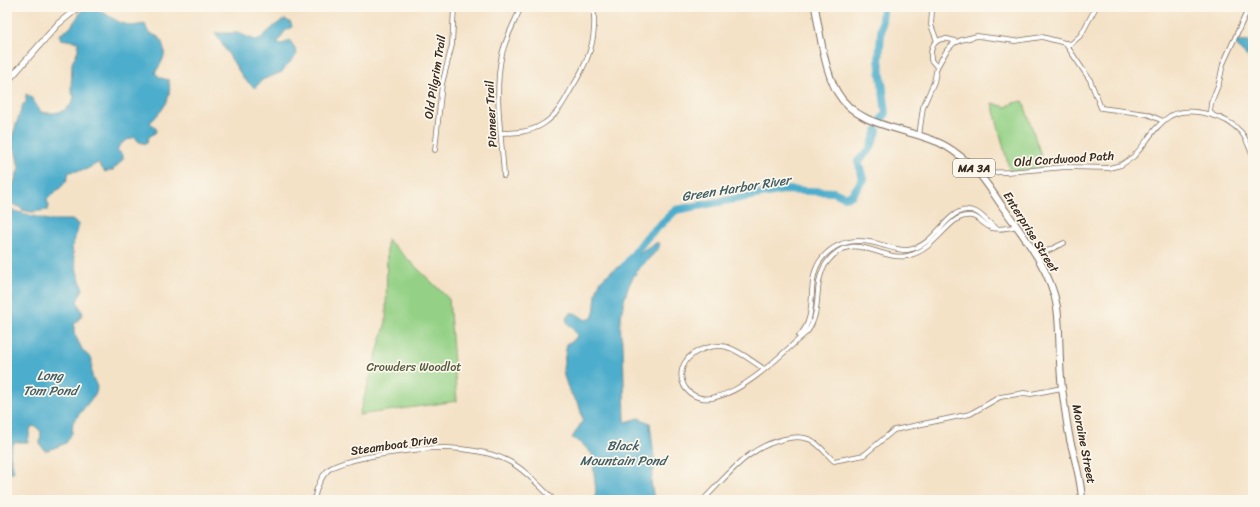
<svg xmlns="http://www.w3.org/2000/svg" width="1260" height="507" font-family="Sriracha,sans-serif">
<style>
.green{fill:#94d186;stroke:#687e52}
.water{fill:#4dadcc;stroke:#446c75}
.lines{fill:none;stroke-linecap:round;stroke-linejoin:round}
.river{stroke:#4dadcc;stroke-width:8}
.street-casing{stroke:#7c6a59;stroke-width:5.5}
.secondary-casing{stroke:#7c6a59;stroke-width:7}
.primary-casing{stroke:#7c6a59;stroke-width:8}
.street{stroke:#fff;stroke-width:4}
.secondary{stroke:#fff;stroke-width:5.5}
.primary{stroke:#fff;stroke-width:6}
.labels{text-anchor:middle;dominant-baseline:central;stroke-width:3.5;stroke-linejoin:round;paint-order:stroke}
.shield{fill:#fbf7ec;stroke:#75685c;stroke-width:1}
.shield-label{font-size:11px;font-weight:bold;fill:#3b2a1e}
.street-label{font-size:12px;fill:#3b2a1e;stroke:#fbf7ec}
.park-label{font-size:12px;fill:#565c3d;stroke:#fbf7ec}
.water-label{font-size:13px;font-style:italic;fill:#425e64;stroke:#fbf7ec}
</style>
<rect width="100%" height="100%" fill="#fbf7ec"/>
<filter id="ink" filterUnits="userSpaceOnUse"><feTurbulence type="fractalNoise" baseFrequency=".025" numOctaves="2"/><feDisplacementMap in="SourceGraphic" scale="8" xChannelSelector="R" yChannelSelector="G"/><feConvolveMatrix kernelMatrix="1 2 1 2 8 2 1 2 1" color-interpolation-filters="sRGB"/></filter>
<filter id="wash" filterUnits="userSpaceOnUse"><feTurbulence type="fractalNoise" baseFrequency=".012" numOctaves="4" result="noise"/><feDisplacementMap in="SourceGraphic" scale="16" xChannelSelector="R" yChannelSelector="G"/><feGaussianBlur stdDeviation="0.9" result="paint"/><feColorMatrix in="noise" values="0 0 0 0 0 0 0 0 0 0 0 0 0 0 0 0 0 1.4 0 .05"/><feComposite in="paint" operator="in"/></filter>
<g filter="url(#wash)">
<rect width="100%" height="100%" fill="#f4e2c7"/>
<!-- green -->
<g class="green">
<path d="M 1023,101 L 1045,167 L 1010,172 L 992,103 L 1006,107 L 1013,103 Z"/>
<path d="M 387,239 L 449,299 L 457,401 L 359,415 L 386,322 Z"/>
</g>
<!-- water -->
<g class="water">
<path d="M 83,9 L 97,9 L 119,22 L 132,26 L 145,24 L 148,32 L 160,38 C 168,54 164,59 155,73 L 161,78 L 169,80 C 172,101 163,109 150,123 L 156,128 L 156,132 L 149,137 L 146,144 L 139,142 L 135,137 C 128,139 120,143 117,150 L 123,155 L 123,159 L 113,170 L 105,172 L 98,163 L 85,170 L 69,172 C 66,189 56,188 47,200 L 49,206 L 48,210 L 31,212 L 22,210 L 22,208 L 7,202 L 19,168 L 16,153 L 13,149 L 11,140 L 23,104 L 26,103 L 26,94 L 31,97 L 41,112 C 54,115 72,112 74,96 L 71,92 L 72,63 L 78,50 L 78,42 L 61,39 L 59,35 L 70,28 Z"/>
<path d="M 285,19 L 291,23 L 292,27 L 285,31 L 277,43 L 283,44 L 290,40 L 297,53 C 295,60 286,64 282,72 L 262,80 L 255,88 L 244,79 L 215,33 L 239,33 L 254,40 L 259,40 C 267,33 275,24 285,19 Z"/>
<path d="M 1234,41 L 1253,42 L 1253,62 L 1239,49 Z"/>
<path d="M 7,209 L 48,220 L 72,220 L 79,225 L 72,248 L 78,275 L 83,289 L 77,301 L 83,314 L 74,325 L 74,333 L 83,351 L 92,359 C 92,364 91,371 92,376 C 94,384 99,382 96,393 L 73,422 L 72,433 L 66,443 L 49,450 L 44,450 L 40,444 L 41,432 L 36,427 L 32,426 L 30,430 L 28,442 L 15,442 C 7,450 11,461 14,471 L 12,473 L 7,474 Z"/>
<path d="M 656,243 L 659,243 L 659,248 C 650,258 637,269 631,281 C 623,297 617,328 623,344 L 625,420 L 626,422 L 639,418 L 650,423 L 655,465 L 651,481 L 654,500 L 593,500 L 596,492 L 592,454 L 581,443 L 572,438 L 583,420 L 579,405 L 569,391 L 564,376 L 563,369 L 567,343 L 572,342 L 577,336 C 575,329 567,326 566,318 L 570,313 L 575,313 L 586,320 L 592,318 C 597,308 593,295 600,282 C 607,271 644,252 656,243 Z"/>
</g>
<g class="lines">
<!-- river -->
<g class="river">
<path d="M 880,122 L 886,113 L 879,60 L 883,7"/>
<path d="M 624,267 L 647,237 L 676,210 L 783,190 L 834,192 L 844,197 L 852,195 L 863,179 L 858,161 L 870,149 L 877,131"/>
</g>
</g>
</g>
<g filter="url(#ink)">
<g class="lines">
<!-- street casing -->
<g class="street-casing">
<g id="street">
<path d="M 1096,7 L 1081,35 L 1071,44 L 1065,43 L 1090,80 L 1101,108 L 1147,114 L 1163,121"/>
<path d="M 932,10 L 931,25 L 937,41"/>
<path d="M 937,67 L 931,60 C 929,41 941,34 957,42"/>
<path d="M 1214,116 L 1210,112 L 1211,103 L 1219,83 L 1223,64 L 1249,7"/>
<path d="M 501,133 C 516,133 531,132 543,124 C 556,116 563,104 570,91 C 587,64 598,40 593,7"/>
<path d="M 919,136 L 923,107 L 934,82 L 937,67 L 947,50 L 954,43 L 961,40 L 977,36 L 1015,41 L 1042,37 L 1065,43"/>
<path d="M 435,150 L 442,84 L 452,45 L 454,7"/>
<path d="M 978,173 L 1007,172 L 1066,167 L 1109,168 L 1121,165 L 1133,157 C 1146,144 1154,126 1170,116 C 1190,105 1227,116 1241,132 C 1247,139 1250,149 1253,157"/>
<path d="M 504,176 C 502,138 494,97 501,59 C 504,40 514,24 521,7"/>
<path d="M 1033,252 L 1045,252 L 1064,243"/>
<path d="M 799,336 C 821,314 803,279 823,257 C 839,239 860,238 882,245 C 890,247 900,251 908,250 C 936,246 945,211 967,210 C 979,209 985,221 995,227"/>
<path d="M 764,369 C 752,361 740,351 727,347 C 720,345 713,346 706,348 C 665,360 680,407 716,397 C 749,389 781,354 807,332 C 824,310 811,282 828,261 C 853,229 879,261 907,256 C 936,250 947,218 966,216 C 978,214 982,225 992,228 C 1000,230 1009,228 1017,226"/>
<path d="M 706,497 C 731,472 747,448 784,439 C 792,437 803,436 811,440 C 819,444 827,455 834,461 L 864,455 L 894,430 L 970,414 L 1000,397 L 1024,393 L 1031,394 L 1062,388"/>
<path d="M 314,500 C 316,489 320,478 328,470 C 344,457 426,447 448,448 C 467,449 492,452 510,462 C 527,471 540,487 554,500"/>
</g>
</g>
<!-- secondary casing -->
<g class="secondary-casing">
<path id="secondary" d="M 7,82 L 58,24 L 79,7"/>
</g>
<!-- primary casing -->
<g class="primary-casing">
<path id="primary" d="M 815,7 C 820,33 824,69 837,92 C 857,127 902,127 935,141 C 949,146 962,157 973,167 C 984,178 993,193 1002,206 C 1023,235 1051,270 1057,307 C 1061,336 1058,366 1063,395 C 1065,410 1067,425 1070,440 C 1075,460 1081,479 1082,500"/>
</g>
<!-- street -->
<use href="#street" class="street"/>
<!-- secondary -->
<use href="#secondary" class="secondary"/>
<!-- primary -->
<use href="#primary" class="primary"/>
</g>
</g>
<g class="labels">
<!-- shield labels -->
<rect class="shield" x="953" y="159" width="42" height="18" rx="3"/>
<g class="shield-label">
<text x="974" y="168">MA 3A</text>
</g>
<!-- street labels -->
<g class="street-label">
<text transform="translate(435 77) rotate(-81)">Old Pilgrim Trail</text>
<text transform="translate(491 114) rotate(-93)">Pioneer Trail</text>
<text transform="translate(1064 159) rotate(-4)">Old Cordwood Path</text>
<text transform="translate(1031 232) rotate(58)">Enterprise Street</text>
<text transform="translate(1084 444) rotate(79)">Moraine Street</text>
<text transform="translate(394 445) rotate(-8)">Steamboat Drive</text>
</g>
<!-- park labels -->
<g class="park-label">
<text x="414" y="367">Crowders Woodlot</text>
</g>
<!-- water labels -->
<g class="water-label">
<text transform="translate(736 188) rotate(-9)">Green Harbor River</text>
<text x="50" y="375">Long<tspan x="50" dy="15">Tom Pond</tspan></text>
<text x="623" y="445">Black<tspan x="623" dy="15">Mountain Pond</tspan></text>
</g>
</g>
<!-- margin -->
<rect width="1260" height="507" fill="none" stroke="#fbf7ec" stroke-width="24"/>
</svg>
